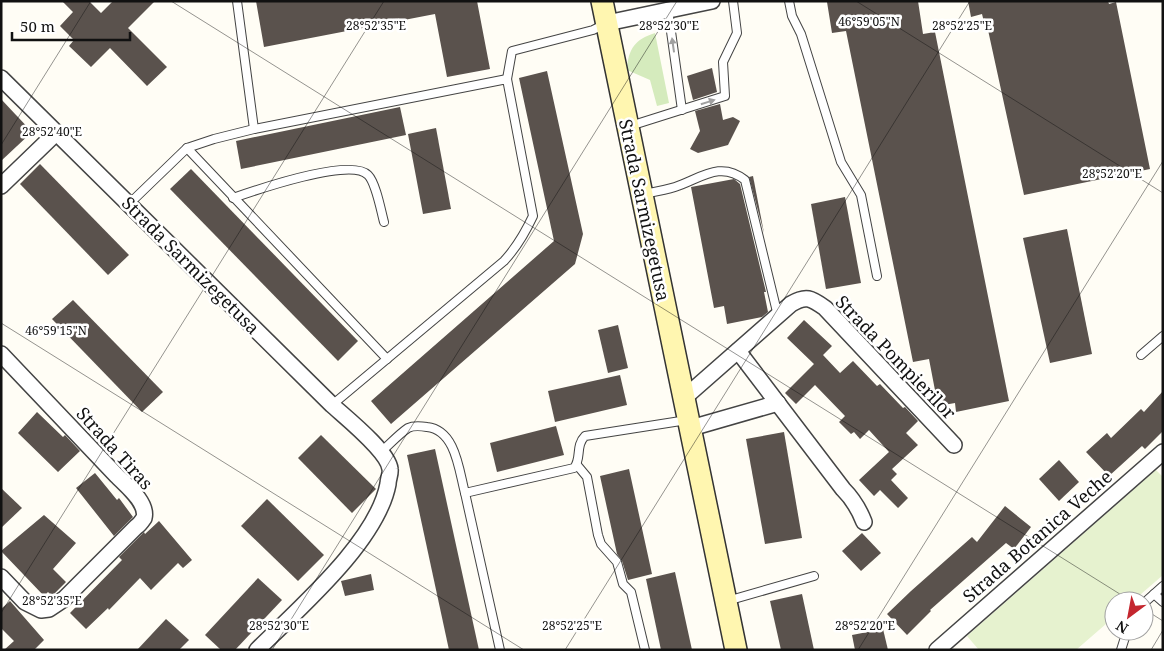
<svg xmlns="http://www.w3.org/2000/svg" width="1164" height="651" font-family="'Noto Serif',serif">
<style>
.green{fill:#d5ebbd}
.pitch{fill:#e6f2cf}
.building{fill:#5a524d}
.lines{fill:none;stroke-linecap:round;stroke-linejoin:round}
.lane-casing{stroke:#444;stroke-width:10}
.street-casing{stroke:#444;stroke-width:18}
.secondary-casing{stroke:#333;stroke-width:24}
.lane{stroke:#fff;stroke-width:8}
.street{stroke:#fff;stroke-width:15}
.secondary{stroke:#fff6b0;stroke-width:21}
.oneway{fill:#a0a0a0}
.ticks{fill:none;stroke:#111;stroke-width:1;stroke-opacity:0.45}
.labels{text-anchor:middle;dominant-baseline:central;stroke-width:5;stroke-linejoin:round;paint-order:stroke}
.street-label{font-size:18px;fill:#111;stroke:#fff}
.ticks-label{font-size:12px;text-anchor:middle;fill:#111;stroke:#fff;stroke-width:5;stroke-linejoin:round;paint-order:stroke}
</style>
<rect width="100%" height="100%" fill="#fffdf5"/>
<!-- green -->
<path class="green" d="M 655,33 L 669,103 L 657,106 L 650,80 L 627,70 C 628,48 636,39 655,33 Z"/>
<!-- pitch -->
<path class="pitch" d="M 1156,470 L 1163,477 L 1163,575 L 1133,601 L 1114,601 L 1114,617 L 1076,650 L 979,650 L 967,636 Z"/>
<!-- building -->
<g class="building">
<path d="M 62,1 L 89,1 L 101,13 L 113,1 L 155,1 L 128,28 L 167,67 L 147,86 L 110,48 L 91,67 L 69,46 L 74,40 L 60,26 L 73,12 Z"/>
<path d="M 256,1 L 477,1 L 490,69 L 447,77 L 435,14 L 264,47 Z"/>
<path d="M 834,1 L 918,1 L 923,34 L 935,32 L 1009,401 L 956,412 L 955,403 L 938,406 L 929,359 L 913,362 L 846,31 L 832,33 L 827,2 Z"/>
<path d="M 968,1 L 1108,1 L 1109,4 L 1116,2 L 1150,169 L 1024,195 L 988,30 L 986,30 L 982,14 L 971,17 Z"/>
<path d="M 712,68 L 717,92 L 693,100 L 687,76 Z"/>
<path d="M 547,71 L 583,234 L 575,264 L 391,424 L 371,401 L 554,241 L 519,78 Z"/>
<path d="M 1,99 L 32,132 L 1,161 Z"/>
<path d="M 720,104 L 723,120 L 733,117 L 740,121 L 728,145 L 698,153 L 690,149 L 700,131 L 695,111 Z"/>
<path d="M 400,107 L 406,135 L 241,169 L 236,141 Z"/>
<path d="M 436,128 L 451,209 L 423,214 L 408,134 Z"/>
<path d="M 40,164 L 129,255 L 108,275 L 20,184 Z"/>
<path d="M 191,169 L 358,341 L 338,361 L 170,189 Z"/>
<path d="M 753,176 L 764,233 L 749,177 Z"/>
<path d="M 734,179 L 740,184 L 766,292 L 764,292 L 768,312 L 762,317 L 727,324 L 724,306 L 714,308 L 691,187 Z"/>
<path d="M 845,197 L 861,283 L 826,289 L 811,204 Z"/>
<path d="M 1067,229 L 1092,354 L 1050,363 L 1023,238 Z"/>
<path d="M 73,300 L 163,392 L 142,412 L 52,319 Z"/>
<path d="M 804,320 L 832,346 L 823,355 L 840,373 L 853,361 L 877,386 L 880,384 L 903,408 L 905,407 L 918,421 L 906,433 L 918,445 L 892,469 L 897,474 L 891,480 L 908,498 L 898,508 L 880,490 L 874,496 L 859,480 L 889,452 L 869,430 L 860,439 L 854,432 L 851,434 L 839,422 L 845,416 L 815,385 L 796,404 L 785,393 L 814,364 L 787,338 Z"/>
<path d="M 618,325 L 628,368 L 608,373 L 598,330 Z"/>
<path d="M 620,375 L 627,405 L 555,422 L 548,391 Z"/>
<path d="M 1163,391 L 1163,431 L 1145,449 L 1142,446 L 1109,476 L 1086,452 L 1107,433 L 1111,438 L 1141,409 L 1144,412 Z"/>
<path d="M 37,412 L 63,437 L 65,435 L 80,451 L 58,472 L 18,433 Z"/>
<path d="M 556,426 L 564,455 L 497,472 L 490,443 Z"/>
<path d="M 784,432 L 802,538 L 765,544 L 746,439 Z"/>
<path d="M 321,435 L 376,489 L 352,513 L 298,458 Z"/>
<path d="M 435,449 L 479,650 L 449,650 L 407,455 Z"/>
<path d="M 1059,460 L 1079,482 L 1059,501 L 1039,479 Z"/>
<path d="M 629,469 L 652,574 L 628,580 L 622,561 L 617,554 L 600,476 Z"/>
<path d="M 95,473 L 117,500 L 119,498 L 133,517 L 114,536 L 76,488 Z"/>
<path d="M 1,488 L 22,508 L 1,528 Z"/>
<path d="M 267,499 L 324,555 L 298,581 L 241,526 Z"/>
<path d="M 1005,506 L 1031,527 L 1014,549 L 1006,543 L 930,610 L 931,611 L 907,635 L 887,614 L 911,591 L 972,537 L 977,542 Z"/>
<path d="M 44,515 L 76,543 L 53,569 L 66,582 L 52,596 L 48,592 L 44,596 L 1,551 Z"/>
<path d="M 159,521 L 192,560 L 183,568 L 178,563 L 151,590 L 140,578 L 109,610 L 108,608 L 86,629 L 70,613 L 122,560 L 119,557 L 144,532 L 145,534 Z"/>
<path d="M 862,533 L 881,553 L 861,571 L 842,551 Z"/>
<path d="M 675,572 L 692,650 L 661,650 L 646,579 Z"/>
<path d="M 371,574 L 374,590 L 345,596 L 341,581 Z"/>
<path d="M 258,578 L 282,600 L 235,650 L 221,650 L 205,635 Z"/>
<path d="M 802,594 L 814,650 L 781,650 L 770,601 Z"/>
<path d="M 10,601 L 44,640 L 34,650 L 4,650 L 14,641 L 1,628 L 1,609 Z"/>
<path d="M 166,619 L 189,640 L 179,650 L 137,650 Z"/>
<path d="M 883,629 L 888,650 L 855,650 L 852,635 Z"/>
</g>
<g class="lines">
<!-- lane casing -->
<g class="lane-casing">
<g id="lane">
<path d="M 237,1 L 254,129"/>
<path d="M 789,1 L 792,16 L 801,34 L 841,162 L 861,195 L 877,276"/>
<path d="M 668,10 L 682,110"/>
<path d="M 507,79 L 512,51 L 593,30 L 605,24"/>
<path d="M 630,126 L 725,96 L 723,62 L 737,33 L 733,1"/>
<path d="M 187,148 L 387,359"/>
<path d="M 644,194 C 654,192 665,190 675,187 C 700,179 720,160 745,180 L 778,316"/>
<path d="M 233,198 C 256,190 351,157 368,175 C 376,183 381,211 384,222"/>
<path d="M 129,204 L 187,148 L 214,139 L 254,129 L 507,79 L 533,216 C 525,233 517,247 504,261 L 332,405"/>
<path d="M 1141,355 L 1163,336"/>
<path d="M 382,451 C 390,444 399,434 408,428 C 414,425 421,426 427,427 C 456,430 459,471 465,493 L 574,468 C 582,458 575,446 585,436 L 687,420"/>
<path d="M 577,465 L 587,477 L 598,535 L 601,544 L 617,562 L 623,584 L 631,592 L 645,650"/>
<path d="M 465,493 L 500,650"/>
<path d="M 1154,594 L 1163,602"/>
<path d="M 727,601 L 814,576"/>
<path d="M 1144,603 L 1163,586"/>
<path d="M 1121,650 L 1127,631"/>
</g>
</g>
<!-- street casing -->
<g class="street-casing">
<g id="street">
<path d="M 607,23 L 712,1"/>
<path d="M 1,78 L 332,405 C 345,417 388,451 390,469 C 391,473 388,479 388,484 C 377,542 298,609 257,650"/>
<path d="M 1,186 L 56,133"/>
<path d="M 738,351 L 843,489 C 853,499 859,509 864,522"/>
<path d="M 1,354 L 117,476 C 127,486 148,503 144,518 C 142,521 139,525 136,527 L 64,599 L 49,609 L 41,610 L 25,602 L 1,577"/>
<path d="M 684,398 L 791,304 C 806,295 811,298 825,308 L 954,445"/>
<path d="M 691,428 L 778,403"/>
<path d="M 937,650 L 1163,452"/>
</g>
</g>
<!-- secondary casing -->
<g class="secondary-casing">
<path id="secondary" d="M 602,1 L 736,650"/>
</g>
<!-- lane -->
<use href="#lane" class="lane"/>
<!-- street -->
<use href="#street" class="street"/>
<!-- secondary -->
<use href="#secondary" class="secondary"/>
</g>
<!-- one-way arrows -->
<defs><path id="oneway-solid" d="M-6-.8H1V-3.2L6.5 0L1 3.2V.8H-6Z" transform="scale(1.25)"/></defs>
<g class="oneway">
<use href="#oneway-solid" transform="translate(673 45) rotate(-98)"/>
<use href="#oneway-solid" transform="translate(708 102) rotate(-17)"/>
</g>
<!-- ticks -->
<path class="ticks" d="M 171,1 L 1131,601M 856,1 L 1163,193M 1,145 L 91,1M 1,323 L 524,650M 1144,609 L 1163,621M 1,613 L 384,1M 272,650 L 677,1M 565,650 L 970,1M 858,650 L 1163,161M 1151,650 L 1163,630"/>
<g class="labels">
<!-- street labels -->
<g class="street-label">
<text transform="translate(645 210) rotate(78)">Strada Sarmizegetusa</text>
<text transform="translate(191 265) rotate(45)">Strada Sarmizegetusa</text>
<text transform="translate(896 357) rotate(46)">Strada Pompierilor</text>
<text transform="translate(115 448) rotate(48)">Strada Tiras</text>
<text transform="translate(1037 536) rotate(-41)">Strada Botanica Veche</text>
</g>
</g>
<g class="ticks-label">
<text x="869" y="26">46°59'05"N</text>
<text x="376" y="30">28°52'35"E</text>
<text x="669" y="30">28°52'30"E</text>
<text x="962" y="30">28°52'25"E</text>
<text x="52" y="136">28°52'40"E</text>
<text x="1112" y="178">28°52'20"E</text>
<text x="56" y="335">46°59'15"N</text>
<text x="52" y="605">28°52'35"E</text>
<text x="279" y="630">28°52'30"E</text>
<text x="572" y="630">28°52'25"E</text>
<text x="865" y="630">28°52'20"E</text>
</g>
<!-- border -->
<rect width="1164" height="651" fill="none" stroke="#111111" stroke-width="5"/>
<!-- north arrow -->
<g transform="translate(1129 616) rotate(212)"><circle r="24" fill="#ffffff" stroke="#a0a0a0"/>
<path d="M0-4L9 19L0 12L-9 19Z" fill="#c4262e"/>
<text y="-8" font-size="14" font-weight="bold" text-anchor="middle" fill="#111111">N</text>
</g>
<!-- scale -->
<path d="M12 32v8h118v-8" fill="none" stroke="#111111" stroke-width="2.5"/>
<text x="20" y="32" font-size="15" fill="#111111" stroke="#ffffff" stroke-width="4" paint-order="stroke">50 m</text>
</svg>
